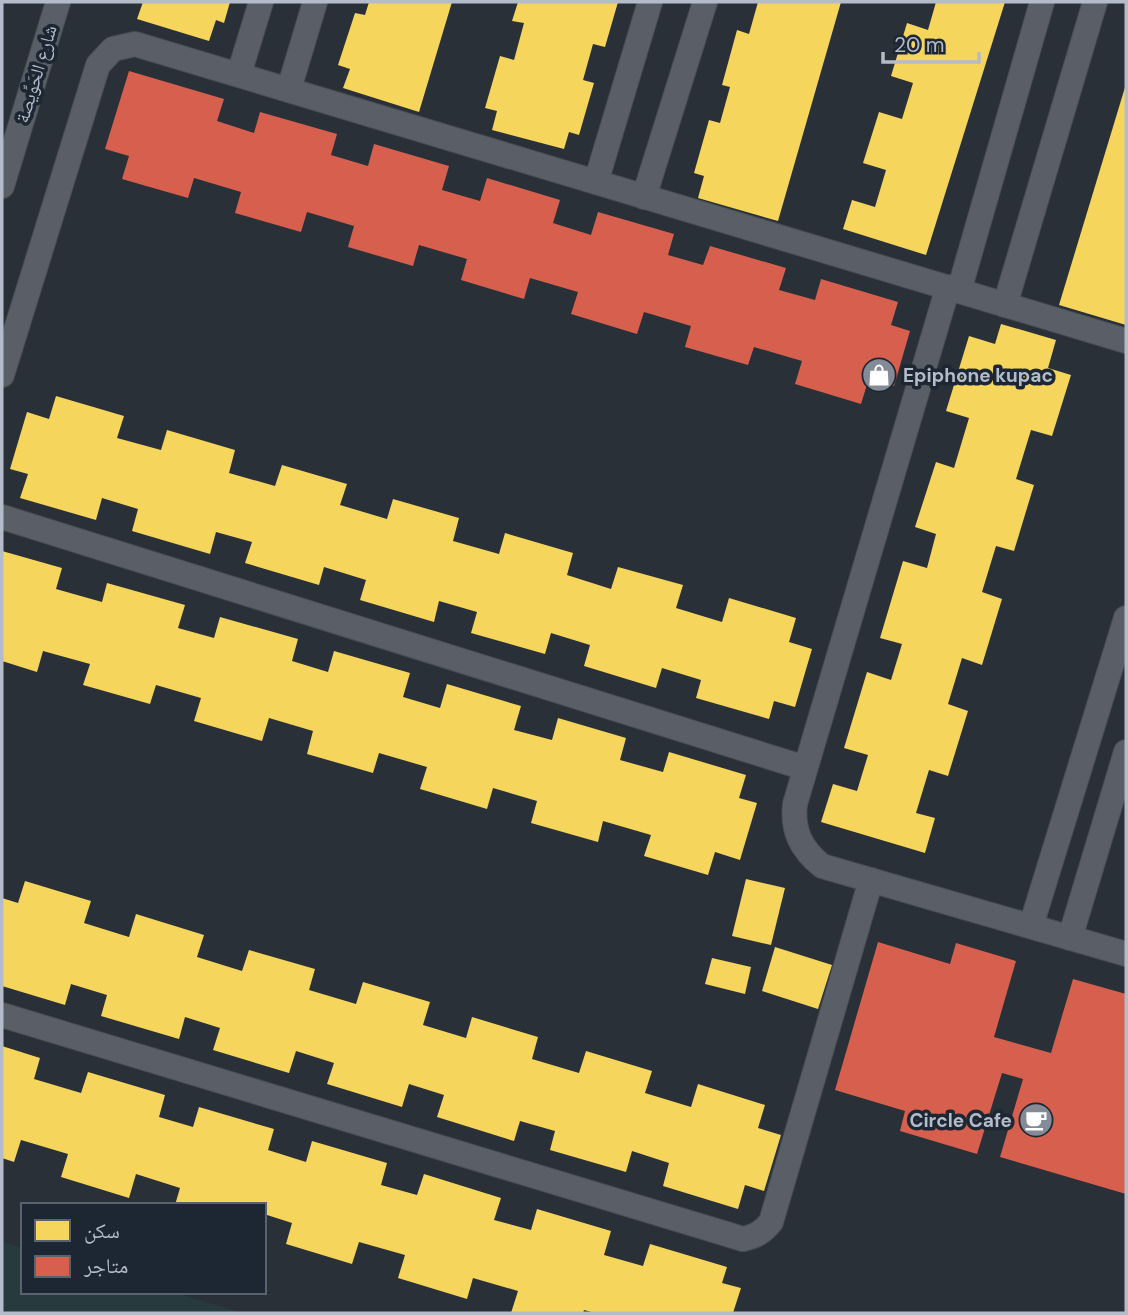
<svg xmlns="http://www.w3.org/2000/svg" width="1128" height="1315" font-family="'DM Sans','Noto Naskh Arabic',sans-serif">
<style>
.green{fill:#273a3e}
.homes{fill:#f6d55c}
.shops{fill:#d6604d}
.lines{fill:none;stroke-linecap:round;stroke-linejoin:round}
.minor-casing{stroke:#484c53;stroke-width:26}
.minor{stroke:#5a5e66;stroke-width:24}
.labels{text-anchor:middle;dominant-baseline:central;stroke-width:7;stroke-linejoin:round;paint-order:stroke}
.street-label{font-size:19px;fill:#b4bcc9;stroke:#1d2633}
.poi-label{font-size:19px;font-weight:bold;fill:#b4bcc9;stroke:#1d2633;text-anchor:start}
</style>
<rect width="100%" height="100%" fill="#2a3038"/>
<!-- green -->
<path class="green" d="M 2,1242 L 23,1248 L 23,1292 L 172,1292 L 243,1313 L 2,1313 Z"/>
<!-- homes -->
<g class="homes">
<path d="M 143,2 L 230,2 L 224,23 L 216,20 L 209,41 L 137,19 Z"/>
<path d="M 369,2 L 452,2 L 419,112 L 343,88 L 350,69 L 338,65 L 355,13 L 365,15 Z"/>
<path d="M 518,2 L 618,2 L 605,47 L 593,44 L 583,80 L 594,83 L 579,135 L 569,132 L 564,149 L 492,130 L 497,111 L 485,108 L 500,56 L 514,60 L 524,23 L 512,21 Z"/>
<path d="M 758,2 L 841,2 L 778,221 L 698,198 L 704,176 L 694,173 L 709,120 L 720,123 L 730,87 L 722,85 L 737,30 L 749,34 Z"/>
<path d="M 936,2 L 1005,2 L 926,255 L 843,229 L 852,200 L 875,207 L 886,170 L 863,163 L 879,112 L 902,119 L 913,83 L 891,76 L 907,23 L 928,30 Z"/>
<path d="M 1126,84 L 1126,325 L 1059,305 Z"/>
<path d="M 1001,324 L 1056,340 L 1048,368 L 1071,375 L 1052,436 L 1031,430 L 1016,479 L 1034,485 L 1014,551 L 996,546 L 982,592 L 1002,599 L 982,665 L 962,658 L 948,704 L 968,711 L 948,776 L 929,770 L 916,813 L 935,818 L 925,853 L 821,822 L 833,784 L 857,791 L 868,755 L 844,748 L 867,672 L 891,680 L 902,644 L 880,638 L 903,561 L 927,568 L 936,534 L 915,527 L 936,462 L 954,468 L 969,418 L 946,411 L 969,336 L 995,344 Z"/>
<path d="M 56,396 L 124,416 L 117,438 L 161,450 L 167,430 L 235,450 L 229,473 L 275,486 L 282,465 L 347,484 L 340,505 L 387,519 L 393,499 L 459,518 L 453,541 L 499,554 L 505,533 L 573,553 L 567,575 L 611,589 L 618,567 L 683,585 L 676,608 L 722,622 L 729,598 L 796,618 L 789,642 L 812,649 L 795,707 L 774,701 L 769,719 L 696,698 L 701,680 L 662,668 L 656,688 L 584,666 L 590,645 L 551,633 L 545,654 L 471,633 L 477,612 L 439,601 L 434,622 L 360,600 L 366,580 L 324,567 L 319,585 L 245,563 L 252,542 L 216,532 L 210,554 L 132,531 L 138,509 L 102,498 L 96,520 L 20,498 L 28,474 L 10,469 L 27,412 L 49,419 Z"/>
<path d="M 2,551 L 62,568 L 56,589 L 102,602 L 107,583 L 185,605 L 178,628 L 214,638 L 220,617 L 298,639 L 292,661 L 328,672 L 334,651 L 410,673 L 403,697 L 440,708 L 447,684 L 521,706 L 514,730 L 552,740 L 558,718 L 626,738 L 620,760 L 663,772 L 669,752 L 746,775 L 739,798 L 757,803 L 740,860 L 715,852 L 708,875 L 644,856 L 651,835 L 603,821 L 598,842 L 531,823 L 537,801 L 493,788 L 487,809 L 420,789 L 427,767 L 379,753 L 373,773 L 307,754 L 313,731 L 269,718 L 262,741 L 194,721 L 201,698 L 156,685 L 150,704 L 83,685 L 90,664 L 43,651 L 37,672 L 2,661 Z"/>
<path d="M 746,879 L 785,888 L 771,945 L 732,936 Z"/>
<path d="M 25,881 L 91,901 L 84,923 L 129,937 L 136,914 L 204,935 L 197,957 L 242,971 L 249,950 L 315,969 L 309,990 L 356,1004 L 363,982 L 430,1002 L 423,1025 L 466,1038 L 472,1017 L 538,1037 L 532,1059 L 579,1073 L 586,1051 L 652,1071 L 645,1093 L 691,1107 L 698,1084 L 765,1105 L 758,1128 L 781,1135 L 764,1191 L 745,1185 L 738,1209 L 663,1186 L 669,1163 L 632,1151 L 626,1172 L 550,1150 L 555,1131 L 520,1121 L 514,1141 L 437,1117 L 444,1095 L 409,1084 L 402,1107 L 327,1084 L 334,1063 L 296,1051 L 289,1073 L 213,1050 L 220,1028 L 185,1017 L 179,1039 L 101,1016 L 107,995 L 71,984 L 65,1005 L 2,986 L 2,898 L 18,903 Z"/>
<path d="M 775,947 L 832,965 L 818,1009 L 762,991 Z"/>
<path d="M 712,958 L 751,967 L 745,994 L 705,984 Z"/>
<path d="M 2,1046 L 40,1058 L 34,1079 L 81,1093 L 88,1072 L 165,1095 L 159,1117 L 193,1127 L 199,1107 L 274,1129 L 268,1150 L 306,1162 L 312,1141 L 387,1163 L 381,1185 L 417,1195 L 424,1174 L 501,1198 L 494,1220 L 531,1230 L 537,1209 L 611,1231 L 604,1255 L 643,1266 L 650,1244 L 727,1267 L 722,1283 L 741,1288 L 733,1313 L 595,1313 L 584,1310 L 583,1313 L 511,1313 L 518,1291 L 473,1278 L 467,1299 L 398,1278 L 405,1255 L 359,1242 L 352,1264 L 286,1244 L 292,1223 L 264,1214 L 264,1205 L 175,1205 L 180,1188 L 136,1174 L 129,1198 L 61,1177 L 68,1154 L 21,1140 L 14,1162 L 2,1158 Z"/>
</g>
<!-- shops -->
<g class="shops">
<path d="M 129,71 L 224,99 L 217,121 L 254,133 L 260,112 L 337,134 L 331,155 L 368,166 L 374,144 L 449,166 L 442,190 L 480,201 L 487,178 L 560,200 L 553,223 L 591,235 L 598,212 L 674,234 L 668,255 L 703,265 L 710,246 L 786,268 L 779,290 L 815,300 L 821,279 L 898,302 L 891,325 L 910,331 L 894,386 L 869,378 L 861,404 L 795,384 L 802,361 L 754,347 L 748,365 L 685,347 L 691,326 L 644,312 L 637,334 L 571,314 L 578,292 L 530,278 L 524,299 L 461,280 L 467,259 L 419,245 L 413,266 L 348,247 L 354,226 L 307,212 L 301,232 L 235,213 L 241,192 L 194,178 L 188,198 L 122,179 L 129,156 L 105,149 Z"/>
<path d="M 878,942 L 950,964 L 956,943 L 1016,961 L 994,1037 L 1051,1053 L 1073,979 L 1126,994 L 1126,1194 L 1000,1157 L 1023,1079 L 1002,1073 L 977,1154 L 900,1131 L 905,1111 L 835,1090 Z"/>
</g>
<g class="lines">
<!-- minor casing -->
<g class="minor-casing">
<g id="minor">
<path d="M 239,74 L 261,2"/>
<path d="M 289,89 L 315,2"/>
<path d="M 596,182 L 650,2"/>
<path d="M 2,186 L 58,2"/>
<path d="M 644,197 L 705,2"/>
<path d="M 948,287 L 795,804 C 792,831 801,849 822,866 L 1126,954"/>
<path d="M 959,291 L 1042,2"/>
<path d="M 1005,305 L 1095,2"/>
<path d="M 2,375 L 98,65 L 113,49 L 135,44 L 1126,341"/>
<path d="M 2,517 L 805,768"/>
<path d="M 1031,926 L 1126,618"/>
<path d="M 1070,938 L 1126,752"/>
<path d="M 2,1015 L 743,1239 C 756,1236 763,1232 771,1222 L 871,880"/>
</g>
</g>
<!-- minor -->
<use href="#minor" class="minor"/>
</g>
<!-- icons -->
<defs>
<g id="shop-disc" transform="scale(1.75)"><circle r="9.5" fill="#848b96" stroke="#1d2633"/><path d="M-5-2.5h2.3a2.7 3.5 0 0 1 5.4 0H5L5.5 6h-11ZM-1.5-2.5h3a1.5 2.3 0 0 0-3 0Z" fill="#fff"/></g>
<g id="cafe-disc" transform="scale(1.75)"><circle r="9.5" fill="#848b96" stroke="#1d2633"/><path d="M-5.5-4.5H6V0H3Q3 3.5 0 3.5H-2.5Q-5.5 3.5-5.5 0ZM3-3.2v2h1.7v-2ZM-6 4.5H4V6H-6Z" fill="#fff"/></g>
</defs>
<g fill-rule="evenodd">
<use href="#shop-disc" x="879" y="375"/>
<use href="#cafe-disc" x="1036" y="1120"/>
</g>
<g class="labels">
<!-- street labels -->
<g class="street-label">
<text transform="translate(36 74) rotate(-73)">شارع الحَوِّيصة</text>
</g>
<!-- poi labels -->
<g class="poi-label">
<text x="903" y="375">Epiphone kupac</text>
<text x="1012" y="1120" text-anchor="end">Circle Cafe</text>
</g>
</g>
<!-- border -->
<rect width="1128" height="1315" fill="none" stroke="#b4bcc9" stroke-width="7"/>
<!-- legend -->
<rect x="21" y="1203" width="245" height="91" fill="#1d2633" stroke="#59626f" stroke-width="2"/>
<rect x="35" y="1220" width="35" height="21" fill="#f6d55c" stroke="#59626f" stroke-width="2"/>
<text x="84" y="1238" font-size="21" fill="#b4bcc9">سكن</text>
<rect x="35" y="1256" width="35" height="21" fill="#d6604d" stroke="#59626f" stroke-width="2"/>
<text x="84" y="1273" font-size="21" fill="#b4bcc9">متاجر</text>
<!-- scale -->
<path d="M883 52v10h96v-10" fill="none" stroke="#b4bcc9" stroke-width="3.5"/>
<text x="894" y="52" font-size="21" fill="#b4bcc9" stroke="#1d2633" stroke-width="5" paint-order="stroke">20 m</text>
</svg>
